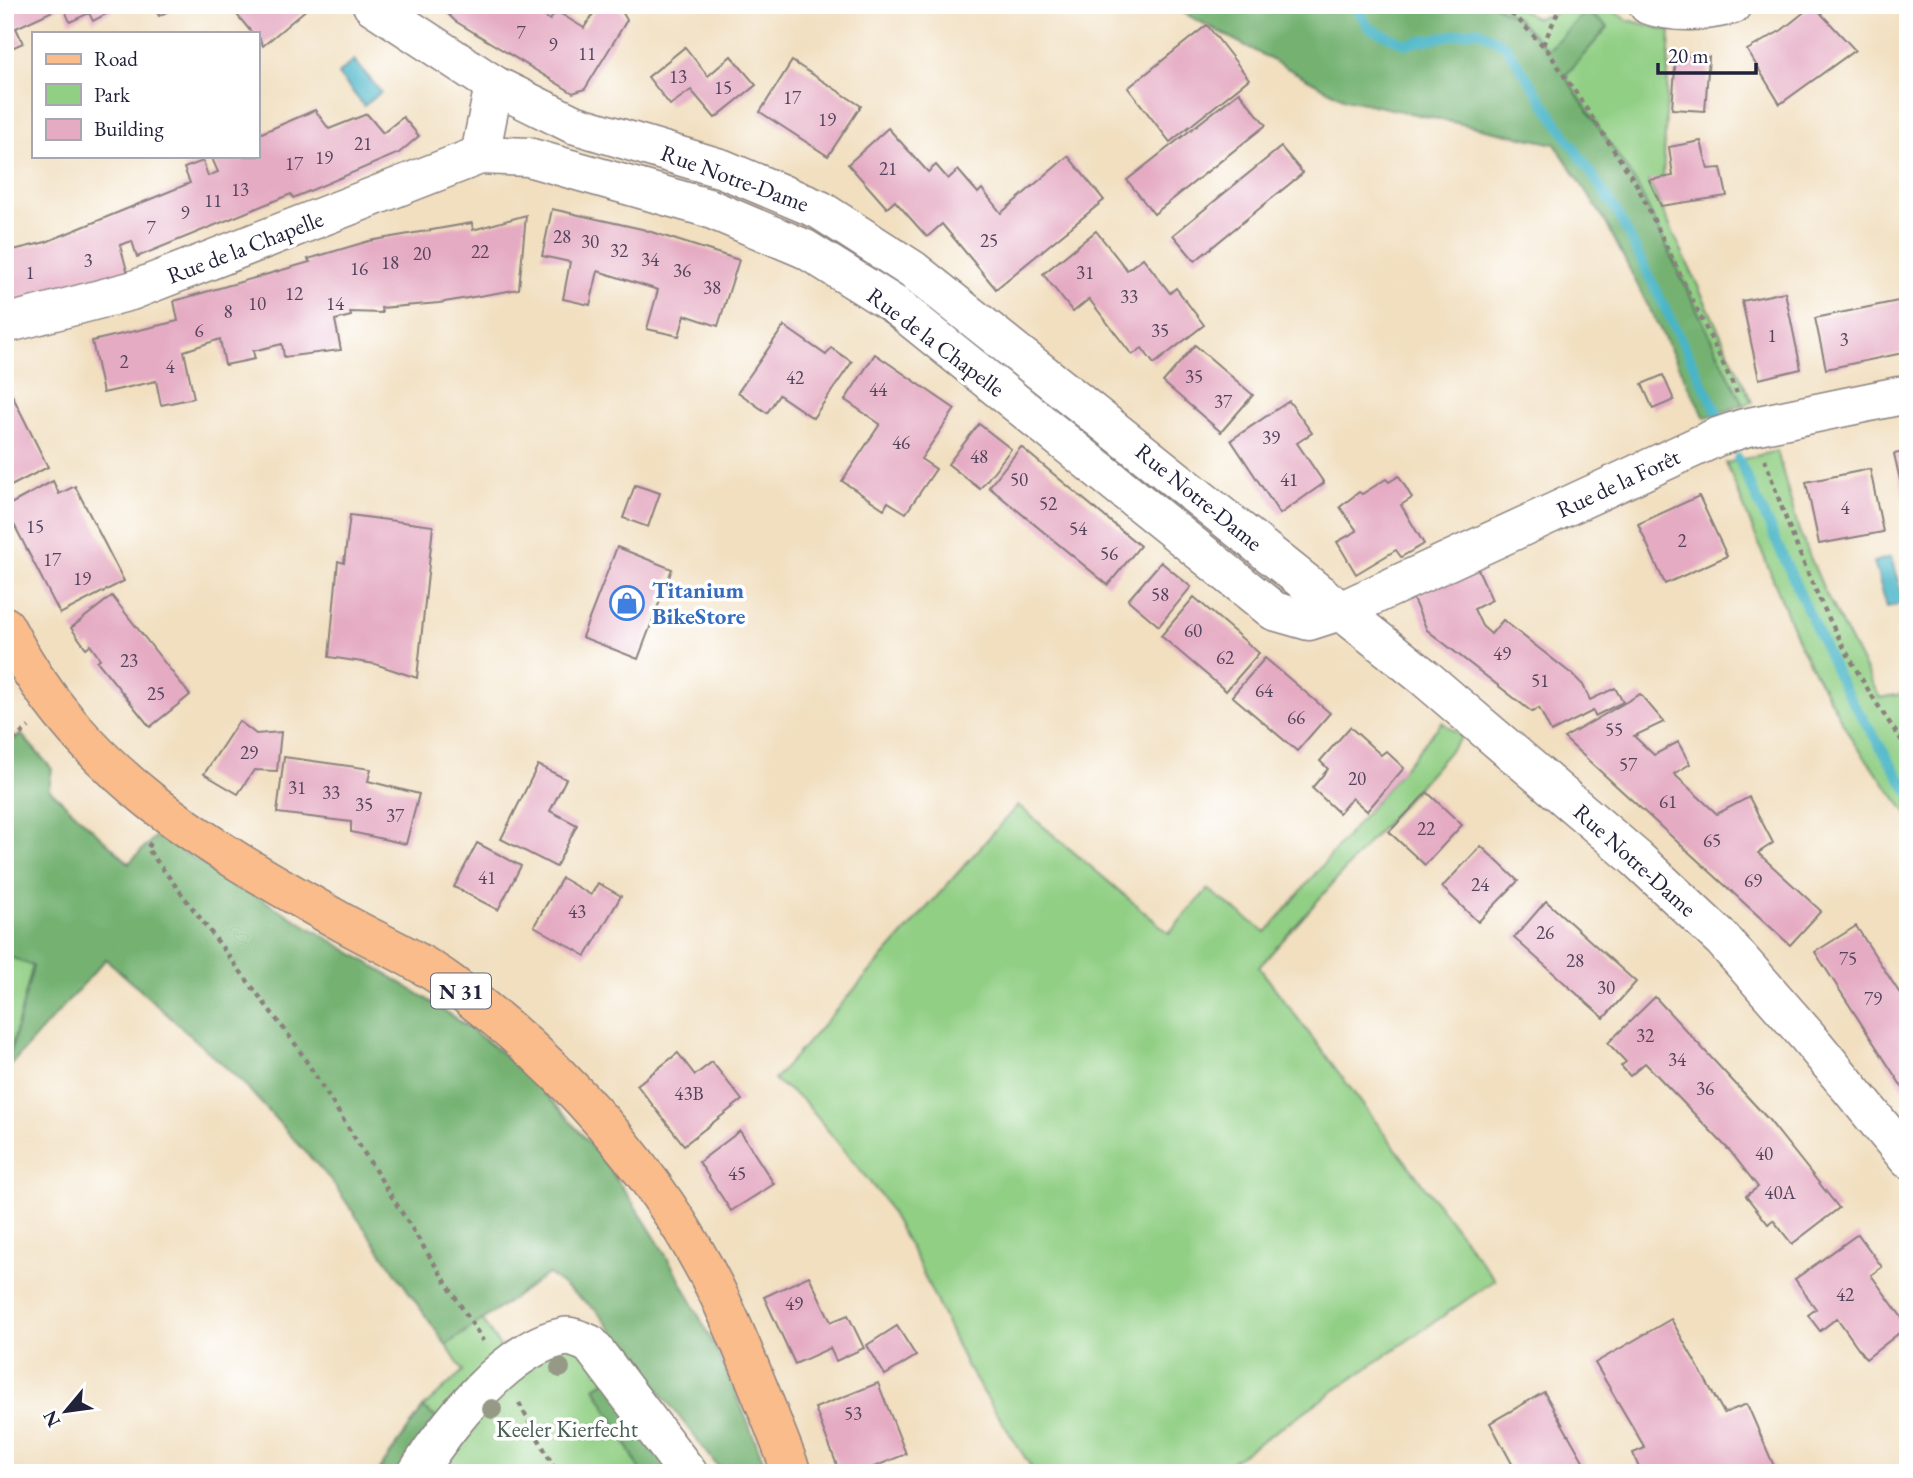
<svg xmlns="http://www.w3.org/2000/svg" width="1913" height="1478" font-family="'EB Garamond',serif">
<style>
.green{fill:#91cf84;stroke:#5a7860;stroke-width:2}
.forest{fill:#74b272;stroke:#4b6a56;stroke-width:2}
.water{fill:#49b5c6;stroke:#366c80;stroke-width:2}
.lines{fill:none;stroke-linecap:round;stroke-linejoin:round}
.stream{stroke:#49b5c6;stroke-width:10}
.building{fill:#e5abc3}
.minor-casing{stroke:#8a807e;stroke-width:41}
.major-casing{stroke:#8a807e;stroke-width:41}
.path{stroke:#8a807e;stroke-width:4.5;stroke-dasharray:5 5;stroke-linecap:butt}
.minor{stroke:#fff;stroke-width:38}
.major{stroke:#f9bc8a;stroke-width:38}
.tree{fill:#959985}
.labels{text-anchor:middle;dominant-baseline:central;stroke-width:7;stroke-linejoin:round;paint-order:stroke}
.number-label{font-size:19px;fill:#53445d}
.shield{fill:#fff;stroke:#646476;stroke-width:2}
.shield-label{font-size:21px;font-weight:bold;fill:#22223b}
.street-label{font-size:23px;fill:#22223b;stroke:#fff}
.shop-label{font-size:23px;font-weight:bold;fill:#366cbe;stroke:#fff;text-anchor:start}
.park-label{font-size:23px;fill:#495f55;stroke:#fff}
</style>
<rect width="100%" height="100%" fill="#fff"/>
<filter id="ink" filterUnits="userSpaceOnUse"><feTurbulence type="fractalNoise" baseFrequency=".0143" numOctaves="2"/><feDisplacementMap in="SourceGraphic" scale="14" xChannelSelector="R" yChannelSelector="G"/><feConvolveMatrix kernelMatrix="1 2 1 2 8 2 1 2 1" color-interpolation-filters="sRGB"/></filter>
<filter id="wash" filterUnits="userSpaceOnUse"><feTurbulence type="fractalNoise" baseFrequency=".00686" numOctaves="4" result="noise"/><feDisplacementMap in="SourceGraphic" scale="28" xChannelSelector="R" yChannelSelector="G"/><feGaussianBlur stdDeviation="1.57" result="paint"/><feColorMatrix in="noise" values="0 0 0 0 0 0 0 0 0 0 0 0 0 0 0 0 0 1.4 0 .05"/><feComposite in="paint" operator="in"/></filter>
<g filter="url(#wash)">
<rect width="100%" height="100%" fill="#f1dfc0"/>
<!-- green -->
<g class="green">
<path d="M 1493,5 L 1513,5 L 1535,18 L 1554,14 L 1560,5 L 1603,5 L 1628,20 L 1670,31 L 1663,178 L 1649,181 L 1752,402 L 1743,405 L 1637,185 L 1565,76 L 1608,27 L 1586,11 L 1548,51 L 1516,17 Z"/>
<path d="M 1777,451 L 1799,531 L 1824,590 L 1880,698 L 1908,693 L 1908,814 L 1854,743 L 1801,648 L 1726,463 Z"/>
<path d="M 1442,722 L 1462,737 L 1259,967 L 1495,1280 L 1215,1473 L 1035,1473 L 966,1365 L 916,1258 L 882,1197 L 804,1101 L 774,1080 L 1018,805 L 1169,933 L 1208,889 L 1266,933 Z"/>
<path d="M 5,955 L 33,965 L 5,1072 Z"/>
<path d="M 482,1319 L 500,1347 L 528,1336 L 566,1336 L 614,1376 L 595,1387 L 642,1473 L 407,1473 L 438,1420 L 423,1408 L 463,1371 L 446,1345 Z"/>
</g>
<!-- forest -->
<g class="forest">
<path d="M 1169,5 L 1493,5 L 1516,17 L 1548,50 L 1586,11 L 1608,27 L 1565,76 L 1637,185 L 1743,405 L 1705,418 L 1604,219 L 1555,144 L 1345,99 Z"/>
<path d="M 21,734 L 52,769 L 49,789 L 129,863 L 156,836 C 218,873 280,910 342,947 C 398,981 455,1014 505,1056 C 630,1164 710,1321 768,1473 L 723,1473 L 596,1310 L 548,1274 L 446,1345 L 330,1179 L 243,1083 L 106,959 L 6,1070 L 33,966 L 5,955 L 5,747 Z"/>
<path d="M 614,1376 L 688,1473 L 642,1473 L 595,1387 Z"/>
<path d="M 423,1408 L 438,1419 L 407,1473 L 377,1473 Z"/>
</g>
<!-- water -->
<g class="water">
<path d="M 354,60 L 381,92 L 364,106 L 338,74 Z"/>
<path d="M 1891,557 L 1904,603 L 1887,607 L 1874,562 Z"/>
</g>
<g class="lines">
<!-- stream -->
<g class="stream">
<path d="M 1355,5 L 1369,28 L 1406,44 L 1478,30 L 1506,46 L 1617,212 L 1718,414"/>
<path d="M 1738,458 L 1842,685 L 1908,791"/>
</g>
</g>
<g id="blocks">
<!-- building -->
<g class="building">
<path d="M 5,5 L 123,5 L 93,21 L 89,13 L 70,22 L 63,6 L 16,28 L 23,43 L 5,51 Z"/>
<path d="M 153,5 L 180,5 L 159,16 Z"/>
<path d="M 229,5 L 307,5 L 309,7 L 263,46 L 257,33 L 252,33 Z"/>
<path d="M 439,5 L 527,5 L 550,20 L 556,11 L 584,28 L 599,5 L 613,8 L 618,5 L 627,20 L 585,89 L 573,93 L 455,21 Z"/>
<path d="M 1813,5 L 1855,50 L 1780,104 L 1747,50 L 1782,30 Z"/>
<path d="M 1207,25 L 1249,79 L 1170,142 L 1128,88 Z"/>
<path d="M 685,47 L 708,76 L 731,56 L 756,85 L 715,118 L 691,90 L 670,105 L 648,77 Z"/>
<path d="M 1676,55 L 1709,57 L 1705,111 L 1672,109 Z"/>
<path d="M 792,61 L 861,106 L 828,156 L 760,112 Z"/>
<path d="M 1239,92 L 1266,125 L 1154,214 L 1127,180 Z"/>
<path d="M 315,110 L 329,129 L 367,114 L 383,133 L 403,117 L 419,136 L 399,153 L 293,198 L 291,194 L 137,257 L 132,241 L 120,245 L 128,274 L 13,306 L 12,302 L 5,303 L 5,252 L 46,242 L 190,183 L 184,168 L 203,161 L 208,176 L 218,172 L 211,156 L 257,156 L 257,135 Z"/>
<path d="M 888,128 L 928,172 L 936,165 L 948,179 L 958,170 L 978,193 L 982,189 L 1001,213 L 1068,156 L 1104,200 L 996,289 L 942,224 L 927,237 L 895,201 L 887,208 L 848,164 Z"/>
<path d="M 1701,141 L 1708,169 L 1721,168 L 1727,196 L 1661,206 L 1649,180 L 1673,176 L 1669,147 Z"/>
<path d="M 1281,147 L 1303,173 L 1195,261 L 1173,235 Z"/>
<path d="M 552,209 L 642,229 L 739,260 L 718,326 L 685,315 L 679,336 L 647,329 L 658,290 L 598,271 L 590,305 L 563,299 L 570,262 L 542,256 Z"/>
<path d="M 526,215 L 519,289 L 439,303 L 381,308 L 382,313 L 350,312 L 351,316 L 335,320 L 341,350 L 284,357 L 282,344 L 253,351 L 255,359 L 225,365 L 220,339 L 184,351 L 194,398 L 161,405 L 156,381 L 103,393 L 92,341 L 178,321 L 174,301 L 310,262 L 308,259 L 369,241 L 472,223 L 473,230 Z"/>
<path d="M 1096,231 L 1127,270 L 1143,258 L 1170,293 L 1176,288 L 1204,325 L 1154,364 L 1142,348 L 1132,355 L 1089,299 L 1073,312 L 1043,274 Z"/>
<path d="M 1785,292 L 1801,369 L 1759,379 L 1742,301 Z"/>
<path d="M 1908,299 L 1908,352 L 1826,369 L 1815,318 Z"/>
<path d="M 784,326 L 826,355 L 831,348 L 852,362 L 813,418 L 779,395 L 767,413 L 738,392 Z"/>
<path d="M 1195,345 L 1253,395 L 1221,432 L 1163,382 Z"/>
<path d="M 875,354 L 955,409 L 921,459 L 936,469 L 906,513 L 888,502 L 884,509 L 842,481 L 880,424 L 845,400 Z"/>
<path d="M 1663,375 L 1674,400 L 1653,409 L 1642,384 Z"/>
<path d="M 8,387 L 48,467 L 5,489 L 5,388 Z"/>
<path d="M 1289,401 L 1312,433 L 1297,443 L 1324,483 L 1280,514 L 1231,440 Z"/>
<path d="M 979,424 L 1011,449 L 980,489 L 948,464 Z"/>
<path d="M 1021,447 L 1140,546 L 1108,585 L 989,487 Z"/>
<path d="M 1908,451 L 1908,510 L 1907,510 L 1894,454 Z"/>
<path d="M 1870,469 L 1883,532 L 1819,544 L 1806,482 Z"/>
<path d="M 1399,476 L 1412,498 L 1401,505 L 1424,544 L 1401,557 L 1396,550 L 1356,574 L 1337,542 L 1357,531 L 1340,507 L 1359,492 L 1362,494 L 1386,479 L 1389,482 Z"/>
<path d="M 53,481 L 59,494 L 75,486 L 124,581 L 60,614 L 5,507 Z"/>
<path d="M 635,485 L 660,493 L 648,527 L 623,518 Z"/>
<path d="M 1699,496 L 1727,556 L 1665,584 L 1638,524 Z"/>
<path d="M 350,515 L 433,526 L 417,678 L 375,664 L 329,657 L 338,561 L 344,563 Z"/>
<path d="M 617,547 L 672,569 L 638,659 L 582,637 Z"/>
<path d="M 1161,562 L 1191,587 L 1159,626 L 1128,600 Z"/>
<path d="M 1477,567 L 1492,600 L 1474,609 L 1482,626 L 1491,634 L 1503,620 L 1573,675 L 1583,685 L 1590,700 L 1615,688 L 1623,702 L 1595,716 L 1593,711 L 1551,732 L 1539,708 L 1532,712 L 1427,630 L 1412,597 Z"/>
<path d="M 112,596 L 190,695 L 150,727 L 97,661 L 100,659 L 90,645 L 86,648 L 71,628 Z"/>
<path d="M 1194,597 L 1259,653 L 1226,691 L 1161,636 Z"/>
<path d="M 1265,658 L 1330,713 L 1297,751 L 1232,696 Z"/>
<path d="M 1640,694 L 1664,722 L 1634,736 L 1654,755 L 1678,742 L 1690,764 L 1674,774 L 1717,814 L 1749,797 L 1773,843 L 1758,853 L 1821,911 L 1790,945 L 1564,738 Z"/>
<path d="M 239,721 L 256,734 L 281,732 L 277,771 L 254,770 L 238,794 L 204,774 Z"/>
<path d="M 1350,727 L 1381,755 L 1386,751 L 1404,768 L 1367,811 L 1352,798 L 1339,813 L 1312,788 L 1328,769 L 1320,761 Z"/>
<path d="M 284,757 L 371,769 L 368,781 L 419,794 L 406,844 L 351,832 L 351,822 L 277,813 Z"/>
<path d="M 538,765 L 566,779 L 550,811 L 577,825 L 556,867 L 501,839 Z"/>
<path d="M 1427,792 L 1462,825 L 1425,865 L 1389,832 Z"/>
<path d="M 477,843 L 521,866 L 498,910 L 454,887 Z"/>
<path d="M 1481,846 L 1518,881 L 1478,922 L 1442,887 Z"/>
<path d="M 562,878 L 591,895 L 598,883 L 621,896 L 586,956 L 534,926 Z"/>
<path d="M 1546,901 L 1636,982 L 1604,1018 L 1514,938 Z"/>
<path d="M 1856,926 L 1908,1006 L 1908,1096 L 1815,952 Z"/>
<path d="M 1655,997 L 1768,1119 L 1839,1208 L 1792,1244 L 1773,1220 L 1768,1224 L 1746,1196 L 1758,1187 L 1730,1151 L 1645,1063 L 1630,1076 L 1621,1066 L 1626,1062 L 1608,1043 Z"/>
<path d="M 678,1053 L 695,1075 L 712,1062 L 742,1100 L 684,1145 L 637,1085 Z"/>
<path d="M 740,1131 L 774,1184 L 731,1211 L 699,1162 Z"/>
<path d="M 1858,1234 L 1882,1267 L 1871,1275 L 1908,1326 L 1866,1359 L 1837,1318 L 1820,1331 L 1808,1315 L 1816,1309 L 1795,1279 Z"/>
<path d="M 809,1276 L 831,1322 L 848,1315 L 864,1348 L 836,1361 L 830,1348 L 795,1364 L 764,1297 Z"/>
<path d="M 1671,1319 L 1724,1413 L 1747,1404 L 1777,1473 L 1641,1473 L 1633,1453 L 1645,1448 L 1595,1363 Z"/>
<path d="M 897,1326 L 916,1356 L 885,1375 L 867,1345 Z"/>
<path d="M 878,1383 L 906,1454 L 859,1473 L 840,1473 L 815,1408 Z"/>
<path d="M 1544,1392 L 1590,1473 L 1517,1473 L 1490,1423 Z"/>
</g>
</g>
</g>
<g filter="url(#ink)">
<use href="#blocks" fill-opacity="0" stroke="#8a807e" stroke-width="2"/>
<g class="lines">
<!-- minor casing -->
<g class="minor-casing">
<g id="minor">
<path d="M 372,5 L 494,85 L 573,124 L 723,169 L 820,210 L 913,270 L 1424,677 L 1637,859 L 1723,940 L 1808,1037 L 1908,1159"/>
<path d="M 1648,5 C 1677,14 1703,12 1732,5"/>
<path d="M 480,155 L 494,85"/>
<path d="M 5,324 L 131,291 L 480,155 L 528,157 L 708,208 L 805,249 L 896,306 L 1274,611 L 1309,621 L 1340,611 L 1717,437 L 1744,428 L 1908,394"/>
<path d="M 417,1473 C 445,1427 508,1346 564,1337 C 571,1335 582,1341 590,1344 L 688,1473"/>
</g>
</g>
<!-- major casing -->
<g class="major-casing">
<path id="major" d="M 5,626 C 79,773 202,843 340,921 C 375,941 416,958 449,982 C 560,1063 658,1171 719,1296 C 746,1354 769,1413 792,1473"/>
</g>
<!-- path -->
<g class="path">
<path d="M 1493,5 L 1516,17 L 1548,51 L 1637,185 L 1737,393"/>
<path d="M 1543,45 L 1561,5"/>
<path d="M 1765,459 C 1799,563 1843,661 1908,749"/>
<path d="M 5,747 L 29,727"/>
<path d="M 151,843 L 147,848 L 296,1045 L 483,1341"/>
<path d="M 519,1403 L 557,1473"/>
</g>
<!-- minor -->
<use href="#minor" class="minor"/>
<!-- major -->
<use href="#major" class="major"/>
</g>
<!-- trees -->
<g class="tree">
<circle cx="560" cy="1368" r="10"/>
<circle cx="492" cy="1409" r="10"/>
</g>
</g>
<!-- icons -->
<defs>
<g id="shop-ring" transform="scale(1.75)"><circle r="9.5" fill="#fff" stroke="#3f7fe0" stroke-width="1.5"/><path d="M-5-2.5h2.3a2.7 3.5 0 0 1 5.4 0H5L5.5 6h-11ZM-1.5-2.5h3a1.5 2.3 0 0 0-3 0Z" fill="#3f7fe0"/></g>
</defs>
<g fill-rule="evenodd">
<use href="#shop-ring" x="627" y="603"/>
</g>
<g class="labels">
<!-- number labels -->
<g class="number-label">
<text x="521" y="32">7</text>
<text x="553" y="44">9</text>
<text x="587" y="53">11</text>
<text x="678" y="76">13</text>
<text x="723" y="87">15</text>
<text x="792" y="97">17</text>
<text x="827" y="119">19</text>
<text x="363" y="143">21</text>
<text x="324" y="157">19</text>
<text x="294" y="163">17</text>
<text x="888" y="168">21</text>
<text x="240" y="189">13</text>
<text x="213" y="200">11</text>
<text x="185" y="212">9</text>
<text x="151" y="227">7</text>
<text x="562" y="236">28</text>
<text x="989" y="240">25</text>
<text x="590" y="241">30</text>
<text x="619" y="250">32</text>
<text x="480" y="251">22</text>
<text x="422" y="253">20</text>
<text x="650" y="259">34</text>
<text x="88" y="260">3</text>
<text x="390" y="262">18</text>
<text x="359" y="268">16</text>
<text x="682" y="270">36</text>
<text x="30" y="272">1</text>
<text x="1085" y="272">31</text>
<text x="712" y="287">38</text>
<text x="294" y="293">12</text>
<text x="1129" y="296">33</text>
<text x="257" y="303">10</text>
<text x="335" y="303">14</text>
<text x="228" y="311">8</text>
<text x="199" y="330">6</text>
<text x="1160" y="330">35</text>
<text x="1772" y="335">1</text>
<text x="1844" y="339">3</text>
<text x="124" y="361">2</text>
<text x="170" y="366">4</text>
<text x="1194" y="376">35</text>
<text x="795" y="377">42</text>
<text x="878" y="389">44</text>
<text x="1223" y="401">37</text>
<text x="1271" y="437">39</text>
<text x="901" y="442">46</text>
<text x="979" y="456">48</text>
<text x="1019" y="479">50</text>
<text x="1289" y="479">41</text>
<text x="1048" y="503">52</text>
<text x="1845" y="507">4</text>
<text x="35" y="526">15</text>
<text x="1078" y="528">54</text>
<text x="1682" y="540">2</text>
<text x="1109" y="553">56</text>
<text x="52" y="559">17</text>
<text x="82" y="578">19</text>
<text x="1160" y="594">58</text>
<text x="1193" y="630">60</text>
<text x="1502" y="653">49</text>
<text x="1225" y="657">62</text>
<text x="129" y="660">23</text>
<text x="1540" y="680">51</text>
<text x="1264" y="690">64</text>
<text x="156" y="693">25</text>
<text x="1296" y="717">66</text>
<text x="1614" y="729">55</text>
<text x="249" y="752">29</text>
<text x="1628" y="764">57</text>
<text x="1357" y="778">20</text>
<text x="297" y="787">31</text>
<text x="331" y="792">33</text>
<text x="1668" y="801">61</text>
<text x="364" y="804">35</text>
<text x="395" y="815">37</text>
<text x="1426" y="828">22</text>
<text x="1712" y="840">65</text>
<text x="487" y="877">41</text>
<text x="1753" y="880">69</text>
<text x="1480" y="884">24</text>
<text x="577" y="911">43</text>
<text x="1545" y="932">26</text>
<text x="1848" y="958">75</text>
<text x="1575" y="960">28</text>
<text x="1606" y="987">30</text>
<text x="1873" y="998">79</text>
<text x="1645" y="1035">32</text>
<text x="1677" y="1059">34</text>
<text x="1705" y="1088">36</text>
<text x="689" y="1093">43B</text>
<text x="1764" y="1153">40</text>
<text x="737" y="1173">45</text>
<text x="1780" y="1192">40A</text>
<text x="1845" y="1294">42</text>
<text x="794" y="1303">49</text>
<text x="853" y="1413">53</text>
</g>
<!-- shield labels -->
<rect class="shield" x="431" y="973.5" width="60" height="35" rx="5"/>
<g class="shield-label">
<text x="461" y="991">N 31</text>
</g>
<!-- street labels -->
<g class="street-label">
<text transform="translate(735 178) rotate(20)">Rue Notre-Dame</text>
<text transform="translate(245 247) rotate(-21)">Rue de la Chapelle</text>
<text transform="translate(936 342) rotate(37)">Rue de la Chapelle</text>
<text transform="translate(1618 483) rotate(-25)">Rue de la Forêt</text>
<text transform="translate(1199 497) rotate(39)">Rue Notre-Dame</text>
<text transform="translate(1635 860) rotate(42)">Rue Notre-Dame</text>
</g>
<!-- shop labels -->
<g class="shop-label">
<text x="652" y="590">Titanium<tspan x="652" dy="26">BikeStore</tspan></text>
</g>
<!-- park labels -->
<g class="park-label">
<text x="567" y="1429">Keeler Kierfecht</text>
</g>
</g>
<!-- margin -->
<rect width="1913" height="1478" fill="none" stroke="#fff" stroke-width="28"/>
<!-- legend -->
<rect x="32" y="32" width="228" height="126" fill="#ffffff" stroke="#a7a7b1" stroke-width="2"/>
<rect x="46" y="54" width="35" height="10" fill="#f9bc8a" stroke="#a7a7b1" stroke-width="2"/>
<text x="94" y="66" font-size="21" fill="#22223b">Road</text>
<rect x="46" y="84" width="35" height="21" fill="#91cf84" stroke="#a7a7b1" stroke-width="2"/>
<text x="94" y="102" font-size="21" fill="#22223b">Park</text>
<rect x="46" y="119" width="35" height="21" fill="#e5abc3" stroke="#a7a7b1" stroke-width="2"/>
<text x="94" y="136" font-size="21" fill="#22223b">Building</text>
<!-- north arrow -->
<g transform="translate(66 1411) rotate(241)" stroke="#ffffff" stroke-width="5" paint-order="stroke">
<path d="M0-5L12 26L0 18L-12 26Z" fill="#22223b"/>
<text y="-10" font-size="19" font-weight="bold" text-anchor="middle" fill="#22223b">N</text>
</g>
<!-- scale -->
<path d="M1658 63v10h98v-10" fill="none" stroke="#22223b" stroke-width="3.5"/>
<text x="1668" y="63" font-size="21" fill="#22223b" stroke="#ffffff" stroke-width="5" paint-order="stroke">20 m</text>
</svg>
